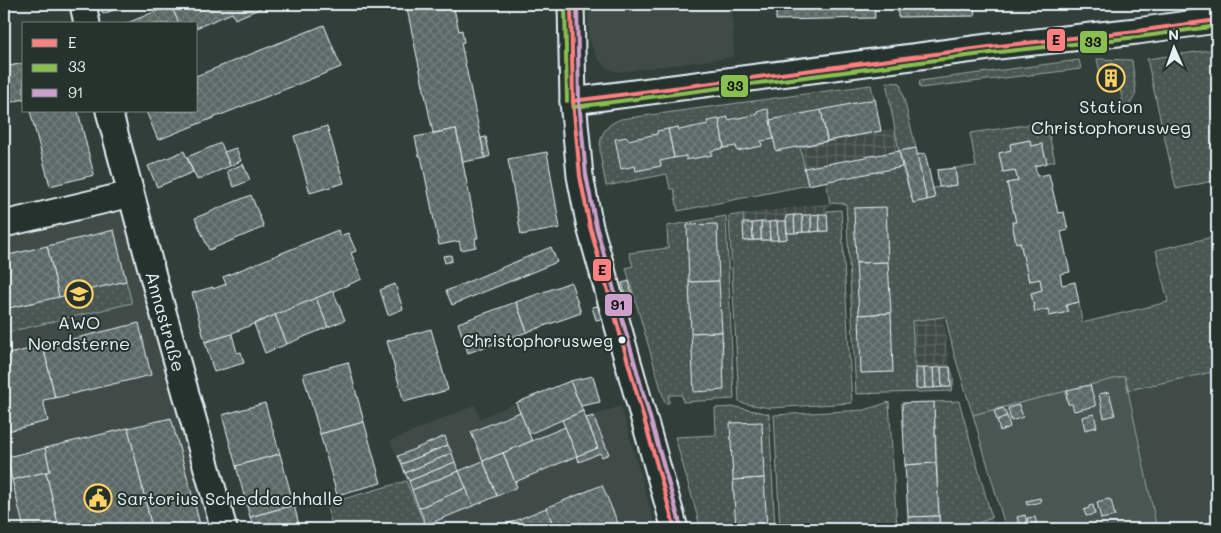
<svg xmlns="http://www.w3.org/2000/svg" width="1221" height="533" font-family="Mali,sans-serif">
<style>
.built{fill:#3f4b46}
.industrial{fill:url(#industrial-grid)}
.grass{fill:url(#grass-dots);stroke:#98a4a4}
.garden{fill:#495651;stroke:#98a4a4}
.building{fill:url(#building-cross-hatch);stroke:#e8f1f8}
.lines{fill:none;stroke-linecap:round;stroke-linejoin:round}
.minor-casing{stroke:#e8f1f8;stroke-width:29}
.minor{stroke:#26332d;stroke-width:25}
.bus-1-casing{stroke:#26332d;stroke-width:8}
.bus-2-casing{stroke:#26332d;stroke-width:8}
.bus-3-casing{stroke:#26332d;stroke-width:8}
.bus-1{stroke:#ff8080;stroke-width:4}
.bus-2{stroke:#89bf51;stroke-width:4}
.bus-3{stroke:#cca0cb;stroke-width:4}
.bus-dot{fill:#e8f1f8;stroke:#26332d;stroke-width:2}
.labels{text-anchor:middle;dominant-baseline:central;stroke-width:4;stroke-linejoin:round;paint-order:stroke}
.bus-label{font-size:17px;fill:#e8f1f8;stroke:#26332d;text-anchor:end}
.poi-label{font-size:18px;fill:#e8f1f8;stroke:#26332d}
.street-label{font-size:18px;fill:#e8f1f8;stroke:#26332d}
.line-badge{stroke:#26332d;stroke-width:2}
.pale-badge-label{font-size:14px;text-anchor:middle;font-weight:bold;fill:#111}
</style>
<defs>
<pattern id="industrial-grid" width="8" height="8" patternUnits="userSpaceOnUse" patternTransform="scale(1.25)"><rect width="8" height="8" fill="#3f4b46"/><path d="M0 4h8M4 0v8" fill="none" stroke="#5b6561"/></pattern>
<pattern id="grass-dots" width="8" height="8" patternUnits="userSpaceOnUse" patternTransform="scale(1.25)"><rect width="8" height="8" fill="#495651"/><path d="M2 2h.1M6 6h.1" fill="none" stroke="#636f6b" stroke-width="1.8" stroke-linecap="round"/></pattern>
<pattern id="building-cross-hatch" width="8" height="8" patternUnits="userSpaceOnUse" patternTransform="scale(1.25)"><rect width="8" height="8" fill="#5c6865"/><path d="M0 0l8 8M0 8l8-8" fill="none" stroke="#737e7c"/></pattern>
</defs>
<rect width="100%" height="100%" fill="#323e39"/>
<filter id="ink" filterUnits="userSpaceOnUse"><feTurbulence type="fractalNoise" baseFrequency=".02" numOctaves="2"/><feDisplacementMap in="SourceGraphic" scale="10" xChannelSelector="R" yChannelSelector="G"/><feConvolveMatrix kernelMatrix="1 2 1 2 8 2 1 2 1" color-interpolation-filters="sRGB"/></filter>
<g filter="url(#ink)">
<!-- built -->
<g class="built">
<path d="M 588,4 L 732,4 L 734,57 L 618,72 L 607,68 L 598,59 L 589,39 Z"/>
<path d="M 127,201 L 220,529 L 4,529 L 4,227 Z"/>
<path d="M 1217,371 L 1217,529 L 1157,529 L 1129,390 Z"/>
<path d="M 516,403 L 529,433 L 583,411 L 586,418 L 621,406 L 656,529 L 427,529 L 390,441 L 475,405 L 480,418 Z"/>
</g>
<!-- industrial -->
<g class="industrial">
<path d="M 895,128 L 902,167 L 808,185 L 800,147 Z"/>
<path d="M 830,203 L 827,211 L 828,231 L 787,239 L 744,241 L 743,214 Z"/>
<path d="M 943,317 L 950,367 L 951,387 L 916,389 L 912,321 Z"/>
<path d="M 992,518 L 996,529 L 961,529 Z"/>
</g>
<!-- grass -->
<g class="grass">
<path d="M 1217,49 L 1217,180 L 1176,189 L 1147,59 Z"/>
<path d="M 1097,59 L 1132,60 L 1136,94 L 1125,112 L 1116,70 L 1100,72 Z"/>
<path d="M 1079,60 L 1081,69 L 920,88 L 919,81 Z"/>
<path d="M 886,82 L 900,83 L 916,148 L 899,151 Z"/>
<path d="M 871,85 L 881,131 L 800,147 L 808,185 L 678,211 L 674,189 L 670,189 L 667,174 L 606,186 C 602,159 589,131 621,119 Z"/>
<path d="M 1046,122 L 1055,161 L 1047,163 L 1042,144 L 1031,146 L 1030,140 L 1010,144 L 1011,150 L 999,153 L 1003,172 L 1015,170 L 1018,181 L 1007,183 L 1016,222 L 1012,223 L 1016,242 L 1020,242 L 1029,281 L 1040,279 L 1042,290 L 1031,293 L 1035,312 L 1048,309 L 1050,316 L 1067,312 L 1066,305 L 1079,302 L 1082,323 L 1168,302 L 1156,250 L 1217,236 L 1217,371 L 1129,390 L 1125,377 L 973,415 L 954,354 L 945,315 L 943,317 L 912,321 L 916,388 L 951,387 L 950,367 C 953,375 955,383 951,391 L 856,394 L 846,204 L 830,203 L 826,181 L 902,167 L 913,202 L 935,198 L 933,188 L 957,185 L 955,168 L 976,166 L 970,133 Z"/>
<path d="M 841,210 L 852,403 L 770,408 L 741,403 L 739,401 L 729,216 L 743,214 L 744,241 L 786,239 L 787,233 L 828,231 L 827,211 Z"/>
<path d="M 726,216 L 734,399 L 683,402 L 682,395 L 669,395 L 669,403 L 665,403 L 626,268 L 633,266 L 629,253 L 668,248 L 667,226 Z"/>
<path d="M 126,281 L 132,303 L 4,333 L 4,309 Z"/>
<path d="M 959,401 L 992,518 L 961,529 L 940,529 L 934,402 Z"/>
<path d="M 889,402 L 897,529 L 780,529 L 774,415 L 865,410 Z"/>
<path d="M 736,407 L 769,414 L 775,529 L 701,529 L 675,437 L 716,435 L 715,408 Z"/>
<path d="M 406,481 L 426,528 L 333,529 L 326,504 Z"/>
</g>
<!-- garden -->
<path class="garden" d="M 1125,376 L 1157,529 L 1006,529 L 973,415 Z"/>
<!-- building -->
<g class="building">
<path d="M 99,4 L 129,4 L 103,14 Z"/>
<path d="M 170,4 L 271,4 L 235,19 L 232,13 L 196,28 L 196,24 L 179,24 Z"/>
<path d="M 406,4 L 453,4 L 459,31 L 462,30 L 464,42 L 461,43 L 485,158 L 463,162 L 456,129 L 433,133 Z"/>
<path d="M 776,4 L 874,4 L 875,18 L 776,20 Z"/>
<path d="M 898,4 L 974,4 L 975,16 L 898,17 Z"/>
<path d="M 171,5 L 179,24 L 125,24 Z"/>
<path d="M 324,25 L 341,67 L 158,140 L 146,111 L 196,111 L 196,76 Z"/>
<path d="M 24,63 L 24,99 L 4,104 L 4,67 Z"/>
<path d="M 1116,69 L 1119,86 L 1106,88 L 1104,71 Z"/>
<path d="M 1217,69 L 1217,119 L 1211,90 L 1216,89 L 1212,70 Z"/>
<path d="M 875,99 L 881,131 L 827,141 L 821,110 Z"/>
<path d="M 768,109 L 774,139 L 761,141 L 762,146 L 737,151 L 736,146 L 724,148 L 719,119 L 728,117 L 728,120 L 758,114 L 757,111 Z"/>
<path d="M 821,110 L 827,141 L 776,151 L 770,120 Z"/>
<path d="M 30,111 L 78,111 L 94,175 L 50,186 Z"/>
<path d="M 719,119 L 724,148 L 711,151 L 712,155 L 686,160 L 686,156 L 674,158 L 668,129 L 678,127 L 679,130 L 708,124 L 707,121 Z"/>
<path d="M 327,126 L 344,183 L 310,193 L 294,136 Z"/>
<path d="M 456,129 L 478,238 L 475,238 L 476,247 L 461,250 L 459,241 L 439,245 L 421,156 L 419,156 L 415,137 Z"/>
<path d="M 668,129 L 674,158 L 660,161 L 661,166 L 636,171 L 635,166 L 621,169 L 615,139 L 627,137 L 628,140 L 657,134 L 657,131 Z"/>
<path d="M 486,137 L 490,156 L 485,158 L 481,138 Z"/>
<path d="M 1030,140 L 1031,146 L 1042,144 L 1047,163 L 1035,166 L 1037,176 L 1049,174 L 1058,213 L 1064,212 L 1068,230 L 1061,232 L 1070,272 L 1060,274 L 1062,285 L 1075,282 L 1079,302 L 1066,305 L 1068,312 L 1049,316 L 1048,309 L 1035,312 L 1031,293 L 1042,290 L 1040,279 L 1029,281 L 1020,242 L 1016,243 L 1012,222 L 1016,222 L 1007,183 L 1018,181 L 1015,170 L 1003,172 L 999,153 L 1011,150 L 1010,144 Z"/>
<path d="M 221,143 L 230,166 L 197,180 L 187,157 Z"/>
<path d="M 236,148 L 241,161 L 230,166 L 224,152 Z"/>
<path d="M 916,148 L 927,200 L 913,203 L 899,151 Z"/>
<path d="M 184,151 L 193,172 L 157,187 L 148,166 Z"/>
<path d="M 899,151 L 902,167 L 808,185 L 804,168 Z"/>
<path d="M 547,152 L 560,228 L 521,235 L 508,159 Z"/>
<path d="M 925,153 L 935,198 L 927,200 L 917,155 Z"/>
<path d="M 243,164 L 250,180 L 234,187 L 227,171 Z"/>
<path d="M 955,168 L 957,185 L 939,187 L 937,170 Z"/>
<path d="M 251,195 L 264,227 L 209,250 L 195,218 Z"/>
<path d="M 886,207 L 888,262 L 856,263 L 854,208 Z"/>
<path d="M 819,214 L 820,231 L 811,232 L 811,215 Z"/>
<path d="M 819,214 L 827,214 L 828,231 L 820,231 Z"/>
<path d="M 794,215 L 795,233 L 787,233 L 786,216 Z"/>
<path d="M 794,215 L 802,215 L 803,232 L 795,233 Z"/>
<path d="M 802,215 L 811,215 L 811,232 L 803,232 Z"/>
<path d="M 777,221 L 786,221 L 787,239 L 778,240 Z"/>
<path d="M 777,221 L 778,240 L 770,240 L 769,222 Z"/>
<path d="M 761,222 L 769,222 L 770,240 L 761,240 Z"/>
<path d="M 761,222 L 761,240 L 753,240 L 752,223 Z"/>
<path d="M 743,223 L 752,223 L 753,240 L 744,241 Z"/>
<path d="M 717,224 L 719,281 L 689,282 L 687,225 Z"/>
<path d="M 114,230 L 126,281 L 59,297 L 47,246 Z"/>
<path d="M 338,230 L 340,236 L 348,233 L 356,251 L 351,253 L 362,279 L 232,333 L 232,334 L 205,342 L 192,293 L 213,287 L 213,289 L 226,284 L 223,277 Z"/>
<path d="M 47,246 L 59,297 L 4,309 L 4,256 Z"/>
<path d="M 551,247 L 557,262 L 452,305 L 446,291 Z"/>
<path d="M 451,255 L 452,261 L 445,263 L 443,256 Z"/>
<path d="M 888,262 L 891,313 L 859,315 L 856,263 Z"/>
<path d="M 629,281 L 632,295 L 626,297 L 622,283 Z"/>
<path d="M 719,281 L 722,332 L 691,333 L 689,282 Z"/>
<path d="M 571,282 L 581,313 L 527,332 L 516,302 Z"/>
<path d="M 395,284 L 403,309 L 388,315 L 380,290 Z"/>
<path d="M 333,291 L 345,320 L 328,327 L 316,298 Z"/>
<path d="M 316,298 L 328,327 L 287,344 L 275,315 Z"/>
<path d="M 516,302 L 527,332 L 468,353 L 458,323 Z"/>
<path d="M 598,306 L 602,319 L 596,320 L 592,307 Z"/>
<path d="M 891,313 L 893,372 L 861,373 L 859,315 Z"/>
<path d="M 275,315 L 287,344 L 265,353 L 254,324 Z"/>
<path d="M 139,323 L 151,375 L 55,398 L 43,346 Z"/>
<path d="M 431,329 L 448,390 L 404,402 L 387,341 Z"/>
<path d="M 722,332 L 724,390 L 694,392 L 691,333 Z"/>
<path d="M 232,334 L 237,353 L 241,352 L 244,363 L 214,372 L 205,342 Z"/>
<path d="M 43,346 L 55,398 L 43,400 L 48,421 L 4,432 L 4,355 Z"/>
<path d="M 348,362 L 364,422 L 320,434 L 303,374 Z"/>
<path d="M 941,367 L 942,387 L 934,388 L 933,368 Z"/>
<path d="M 941,367 L 950,367 L 951,387 L 942,387 Z"/>
<path d="M 916,368 L 924,368 L 925,388 L 916,389 Z"/>
<path d="M 924,368 L 933,368 L 934,388 L 925,388 Z"/>
<path d="M 593,376 L 600,402 L 581,406 L 570,381 Z"/>
<path d="M 570,381 L 583,411 L 529,434 L 516,403 Z"/>
<path d="M 1090,385 L 1096,406 L 1074,411 L 1072,404 L 1068,404 L 1066,394 L 1068,394 L 1067,390 Z"/>
<path d="M 1109,392 L 1115,415 L 1104,418 L 1099,394 Z"/>
<path d="M 934,402 L 936,463 L 905,465 L 902,403 Z"/>
<path d="M 265,403 L 280,454 L 236,466 L 222,415 Z"/>
<path d="M 1019,405 L 1023,417 L 1011,421 L 1008,408 Z"/>
<path d="M 1003,408 L 1007,416 L 997,420 L 994,411 Z"/>
<path d="M 583,411 L 598,448 L 577,456 L 562,420 Z"/>
<path d="M 520,412 L 532,441 L 483,461 L 471,432 Z"/>
<path d="M 1094,414 L 1097,427 L 1085,430 L 1082,417 Z"/>
<path d="M 593,416 L 609,454 L 602,457 L 600,453 L 579,462 L 577,456 L 598,448 L 586,418 Z"/>
<path d="M 1007,416 L 1010,427 L 1000,431 L 997,420 Z"/>
<path d="M 171,418 L 197,513 L 201,529 L 152,529 L 128,428 Z"/>
<path d="M 364,422 L 381,483 L 337,495 L 320,434 Z"/>
<path d="M 762,422 L 764,478 L 733,480 L 730,423 Z"/>
<path d="M 565,427 L 577,456 L 515,482 L 503,453 Z"/>
<path d="M 128,428 L 151,524 L 129,529 L 59,529 L 46,472 L 50,471 L 45,448 Z"/>
<path d="M 445,436 L 448,445 L 402,464 L 398,456 Z"/>
<path d="M 448,445 L 452,453 L 405,473 L 402,464 Z"/>
<path d="M 45,448 L 50,471 L 12,480 L 7,457 Z"/>
<path d="M 452,453 L 455,462 L 409,481 L 405,473 Z"/>
<path d="M 503,453 L 517,487 L 497,496 L 483,461 Z"/>
<path d="M 280,454 L 294,505 L 250,517 L 236,466 Z"/>
<path d="M 483,461 L 497,496 L 473,506 L 459,471 Z"/>
<path d="M 455,462 L 459,471 L 412,490 L 409,481 Z"/>
<path d="M 936,463 L 939,516 L 908,517 L 905,465 Z"/>
<path d="M 459,471 L 466,488 L 419,508 L 412,490 Z"/>
<path d="M 46,472 L 59,529 L 24,529 L 12,480 Z"/>
<path d="M 764,478 L 767,529 L 736,529 L 733,480 Z"/>
<path d="M 602,485 L 620,528 L 555,529 L 546,508 Z"/>
<path d="M 466,488 L 473,506 L 426,525 L 419,508 Z"/>
<path d="M 1040,498 L 1041,502 L 1027,505 L 1026,501 Z"/>
<path d="M 1108,499 L 1111,500 L 1115,516 L 1101,519 L 1097,502 Z"/>
<path d="M 294,505 L 300,529 L 254,529 L 250,517 Z"/>
<path d="M 1093,505 L 1095,514 L 1086,516 L 1084,510 L 1089,508 L 1089,506 Z"/>
<path d="M 546,508 L 555,529 L 495,529 Z"/>
<path d="M 1025,515 L 1027,523 L 1019,525 L 1017,517 Z"/>
<path d="M 939,516 L 940,529 L 908,529 L 908,517 Z"/>
<path d="M 1035,517 L 1037,525 L 1029,526 L 1027,518 Z"/>
<path d="M 1217,521 L 1217,529 L 1204,529 L 1203,525 Z"/>
</g>
<g class="lines">
<!-- minor casing -->
<g class="minor-casing">
<g id="minor">
<path d="M 83,4 L 87,24"/>
<path d="M 571,4 L 573,101 L 580,176 L 590,227 L 675,529"/>
<path d="M 573,101 L 989,47 L 1137,31 L 1217,20"/>
<path id="s1" d="M 109,111 L 156,287 L 224,529"/>
<path d="M 4,224 L 131,194"/>
</g>
</g>
<!-- minor -->
<use href="#minor" class="minor"/>
<!-- bus-1 casing -->
<g class="bus-1-casing">
<g id="bus-1">
<path d="M 571,4 L 573,101 L 580,176 L 590,227 L 675,529"/>
<path d="M 573,101 L 989,47 L 1137,31 L 1217,20"/>
</g>
</g>
<!-- bus-2 casing -->
<g class="bus-2-casing">
<g id="bus-2">
<path d="M 565,4 L 567,101"/>
<path d="M 574,107 L 990,53 L 1138,37 L 1217,26"/>
</g>
</g>
<!-- bus-3 casing -->
<g class="bus-3-casing">
<path id="bus-3" d="M 577,4 L 579,101 L 586,175 L 596,226 L 681,527"/>
</g>
<!-- bus-1 -->
<use href="#bus-1" class="bus-1"/>
<!-- bus-2 -->
<use href="#bus-2" class="bus-2"/>
<!-- bus-3 -->
<use href="#bus-3" class="bus-3"/>
</g>
</g>
<!-- icons -->
<defs>
<g id="building-ring" transform="scale(1.4375)"><circle r="9.5" fill="#26332d" stroke="#ffd166" stroke-width="1.5"/><path d="M-4-6H4V6H1V3H-1V6H-4ZM-2.5-4.3h1.7v1.8h-1.7ZM.8-4.3h1.7v1.8H.8ZM-2.5-1h1.7V.8h-1.7ZM.8-1h1.7V.8H.8Z" fill="#ffd166"/></g>
<g id="school-ring" transform="scale(1.4375)"><circle r="9.5" fill="#26332d" stroke="#ffd166" stroke-width="1.5"/><path d="M0-5L7-2L0 1L-7-2ZM-4 1L0 2.5L4 1V4Q0 6-4 4Z" fill="#ffd166"/></g>
<g id="civic-ring" transform="scale(1.4375)"><circle r="9.5" fill="#26332d" stroke="#ffd166" stroke-width="1.5"/><path d="M-.6-6.5H3V-4.5H.6V-3L4-1V1h2V6H-6V1h2V-1L-.6-3ZM-1.2 2.5V6h2.4V2.5Z" fill="#ffd166"/></g>
</defs>
<g fill-rule="evenodd">
<use href="#building-ring" x="1111" y="78"/>
<use href="#school-ring" x="79" y="294"/>
<use href="#civic-ring" x="98" y="498"/>
</g>
<!-- markers -->
<circle class="bus-dot" cx="622" cy="340" r="4.5"/>
<g class="labels">
<!-- bus labels -->
<g class="bus-label">
<text x="613" y="340">Christophorusweg</text>
</g>
<!-- poi labels -->
<g class="poi-label">
<text x="1111" y="106">Station<tspan x="1111" dy="21">Christophorusweg</tspan></text>
<text x="79" y="322">AWO<tspan x="79" dy="21">Nordsterne</tspan></text>
<text x="117" y="498" text-anchor="start">Sartorius Scheddachhalle</text>
</g>
<!-- street labels -->
<g class="street-label">
<text stroke="none"><textPath href="#s1" startOffset="218">Annastraße</textPath></text>
</g>
</g>
<g class="line-badge">
<rect x="1046" y="28" width="20" height="24" rx="5" fill="#ff8080"/>
<rect x="1079" y="30" width="29" height="24" rx="5" fill="#89bf51"/>
<rect x="720" y="74" width="29" height="24" rx="5" fill="#89bf51"/>
<rect x="592" y="258" width="20" height="24" rx="5" fill="#ff8080"/>
<rect x="604" y="293" width="29" height="24" rx="5" fill="#cca0cb"/>
</g>
<g class="pale-badge-label">
<text x="1056" y="45">E</text>
<text x="1093" y="47">33</text>
<text x="735" y="91">33</text>
<text x="602" y="275">E</text>
<text x="618" y="310">91</text>
</g>
<!-- margin -->
<rect width="1221" height="533" fill="none" stroke="#26332d" stroke-width="20"/>
<rect x="10" y="10" width="1201" height="513" fill="none" stroke="#e8f1f8" stroke-width="2" filter="url(#ink)"/>
<!-- legend -->
<rect x="22" y="22" width="175" height="90" fill="#26332d" stroke="#747f7e"/>
<rect x="32" y="39" width="25" height="8" fill="#ff8080" stroke="#747f7e"/>
<text x="68" y="48" font-size="15" fill="#e8f1f8">E</text>
<rect x="32" y="64" width="25" height="8" fill="#89bf51" stroke="#747f7e"/>
<text x="68" y="72" font-size="15" fill="#e8f1f8">33</text>
<rect x="32" y="89" width="25" height="8" fill="#cca0cb" stroke="#747f7e"/>
<text x="68" y="98" font-size="15" fill="#e8f1f8">91</text>
<!-- north arrow -->
<g transform="translate(1174 48) rotate(358)" stroke="#26332d" stroke-width="4" paint-order="stroke">
<path d="M0-4L9 19L0 12L-9 19Z" fill="#e8f1f8"/>
<text y="-8" font-size="14" font-weight="bold" text-anchor="middle" fill="#e8f1f8">N</text>
</g>
</svg>
